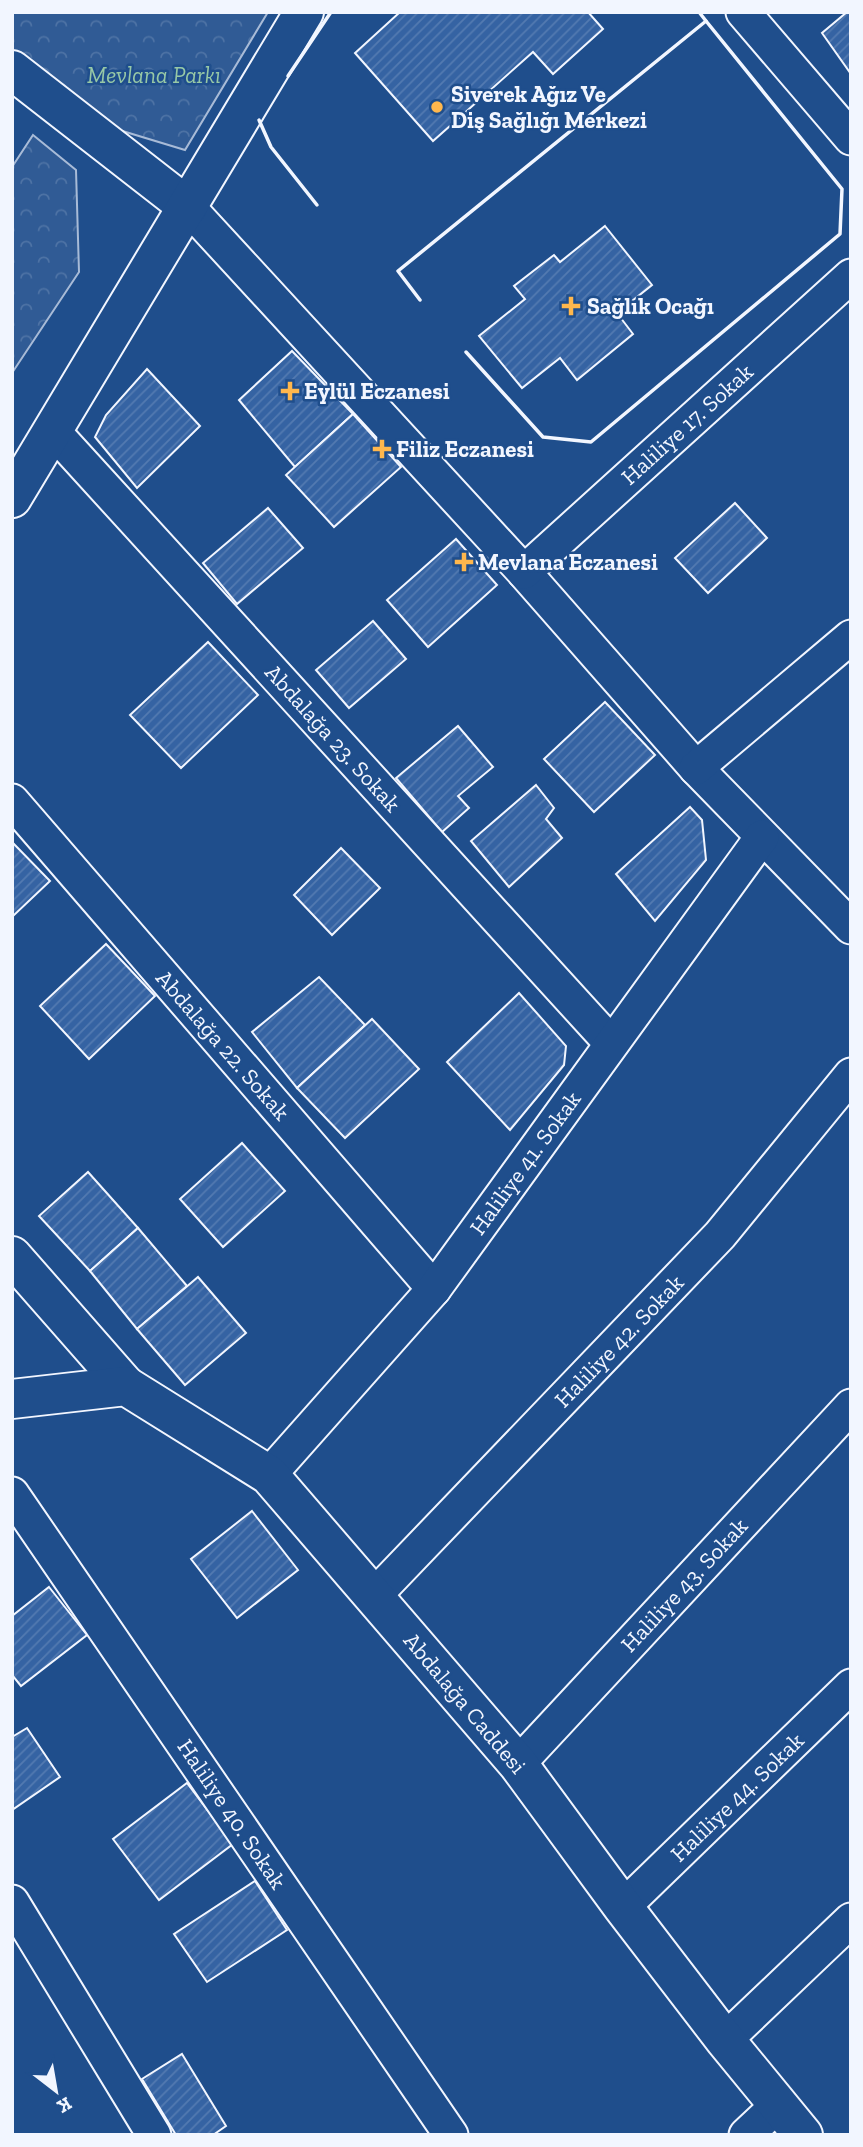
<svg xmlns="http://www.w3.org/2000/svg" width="863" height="2147" font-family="'Zilla Slab',serif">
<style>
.park{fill:url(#park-crowns);stroke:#a8bbd7;stroke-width:2}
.building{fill:url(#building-hatch);stroke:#f2f6ff;stroke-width:2}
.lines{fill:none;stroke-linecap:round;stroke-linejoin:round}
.minor-casing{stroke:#f2f6ff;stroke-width:37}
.tertiary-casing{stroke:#f2f6ff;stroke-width:42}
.minor{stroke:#1f4e8c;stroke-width:33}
.tertiary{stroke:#1f4e8c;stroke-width:38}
.wall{stroke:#f2f6ff;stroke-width:3.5}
.poi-dot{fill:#ffb74d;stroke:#1f4e8c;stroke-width:2.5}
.labels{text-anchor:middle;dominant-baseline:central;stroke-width:5;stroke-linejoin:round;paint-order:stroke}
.park-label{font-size:23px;font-style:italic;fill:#97c8a6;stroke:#1f4e8c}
.poi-label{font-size:23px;font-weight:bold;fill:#f2f6ff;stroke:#1f4e8c;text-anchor:start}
.street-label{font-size:23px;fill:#f2f6ff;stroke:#1f4e8c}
</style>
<defs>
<pattern id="park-crowns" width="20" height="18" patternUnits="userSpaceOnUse" patternTransform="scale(1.75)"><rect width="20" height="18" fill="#305b95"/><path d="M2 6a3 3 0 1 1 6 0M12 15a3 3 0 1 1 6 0" fill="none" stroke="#4e73a5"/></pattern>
<pattern id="building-hatch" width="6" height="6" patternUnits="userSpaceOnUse" patternTransform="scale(1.75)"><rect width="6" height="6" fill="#3563a3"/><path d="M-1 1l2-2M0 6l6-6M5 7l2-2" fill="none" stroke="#537ab1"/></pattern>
</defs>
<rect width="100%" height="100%" fill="#1f4e8c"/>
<!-- park -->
<g class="park">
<path d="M 12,12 L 268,12 L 185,150 L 83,119 L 12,55 Z"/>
<path d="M 33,135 L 76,170 L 79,272 L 12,373 L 12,167 Z"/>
</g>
<!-- building -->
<g class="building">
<path d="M 400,12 L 588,12 L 603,29 L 553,74 L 533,52 L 433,141 L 355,53 Z"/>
<path d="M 847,12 L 851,12 L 851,74 L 822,33 Z"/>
<path d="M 605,226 L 652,285 L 617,313 L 633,334 L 577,380 L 560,358 L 522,388 L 479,336 L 525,299 L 514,286 L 554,255 L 560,262 Z"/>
<path d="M 292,351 L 353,414 L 295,467 L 239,400 Z"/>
<path d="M 147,369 L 200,426 L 137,488 L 95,437 L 106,415 Z"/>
<path d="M 353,414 L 401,467 L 334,527 L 286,475 Z"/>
<path d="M 735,503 L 767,538 L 708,593 L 675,558 Z"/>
<path d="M 268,508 L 303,548 L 237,604 L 203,563 Z"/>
<path d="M 456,539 L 497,585 L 428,647 L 387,600 Z"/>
<path d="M 373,621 L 406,659 L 349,708 L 316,670 Z"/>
<path d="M 208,642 L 258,695 L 181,768 L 130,715 Z"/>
<path d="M 605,702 L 655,755 L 594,812 L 544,759 Z"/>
<path d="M 458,726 L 493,767 L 458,796 L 469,808 L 442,832 L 396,778 Z"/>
<path d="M 536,785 L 554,808 L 546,819 L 562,838 L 509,887 L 471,841 Z"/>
<path d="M 690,807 L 702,820 L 706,860 L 655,921 L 616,874 Z"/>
<path d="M 12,842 L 50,881 L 12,917 Z"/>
<path d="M 341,848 L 380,888 L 332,935 L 294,895 Z"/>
<path d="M 106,944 L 155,996 L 89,1059 L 40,1006 Z"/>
<path d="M 319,977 L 365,1025 L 297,1088 L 252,1032 Z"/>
<path d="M 519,993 L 566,1046 L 564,1065 L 510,1130 L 447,1062 Z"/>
<path d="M 372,1019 L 419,1069 L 345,1138 L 297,1088 Z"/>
<path d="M 242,1143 L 285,1191 L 223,1247 L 180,1199 Z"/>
<path d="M 88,1172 L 138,1228 L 90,1271 L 39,1216 Z"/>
<path d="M 138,1228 L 187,1286 L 137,1329 L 90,1271 Z"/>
<path d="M 198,1277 L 246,1333 L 185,1385 L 137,1329 Z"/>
<path d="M 252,1511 L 298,1570 L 237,1618 L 191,1559 Z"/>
<path d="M 49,1587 L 87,1635 L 21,1686 L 12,1675 L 12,1616 Z"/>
<path d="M 27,1728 L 60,1777 L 12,1810 L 12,1737 Z"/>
<path d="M 187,1783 L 233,1844 L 159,1900 L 113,1839 Z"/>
<path d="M 255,1881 L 287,1930 L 207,1982 L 174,1934 Z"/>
<path d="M 182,2054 L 226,2126 L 213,2135 L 176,2135 L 142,2079 Z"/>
</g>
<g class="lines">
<!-- minor casing -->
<g class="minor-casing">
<g id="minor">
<path d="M 743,12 L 851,138"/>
<path d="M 188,207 L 524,572 L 696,768 L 851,927"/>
<path d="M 54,432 L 611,1043"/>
<path d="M 524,572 L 851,276"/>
<path d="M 696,768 L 851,637"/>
<path d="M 12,801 L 434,1289"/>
<path d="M 269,1475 L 434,1289 L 762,837"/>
<path d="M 12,1494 L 451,2135"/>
<path d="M 374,1596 L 720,1235 L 851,1075"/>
<path d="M 518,1764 L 851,1406"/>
<path d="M 12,1902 L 154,2135"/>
<path d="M 623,1907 L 851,1686"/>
<path d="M 725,2040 L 851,1920"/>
<path d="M 746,2135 L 778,2105"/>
</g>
</g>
<!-- tertiary casing -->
<g class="tertiary-casing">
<g id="tertiary">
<path d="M 12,70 L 188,207"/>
<path d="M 12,498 L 304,12"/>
<path d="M 12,1256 L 126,1386"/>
<path d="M 12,1399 L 126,1386 L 269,1475 L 518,1764 L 623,1907 L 725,2040 L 803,2135"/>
</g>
</g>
<!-- minor -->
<use href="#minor" class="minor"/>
<!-- tertiary -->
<use href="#tertiary" class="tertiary"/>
<!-- wall -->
<g class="wall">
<path d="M 699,12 L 706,21"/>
<path d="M 288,76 L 331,12"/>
<path d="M 259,120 L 271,147 L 317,205"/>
<path d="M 420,300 L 398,271 L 706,21 L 842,189 L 840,234 L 591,442 L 543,437 L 466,352"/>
</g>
</g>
<!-- markers -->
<g class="poi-dot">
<circle cx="437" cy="107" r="7"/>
<path d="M567.5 295.5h7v7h7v7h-7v7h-7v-7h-7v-7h7z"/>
<path d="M286.5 380.5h7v7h7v7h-7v7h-7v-7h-7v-7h7z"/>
<path d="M378.5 438.5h7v7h7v7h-7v7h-7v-7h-7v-7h7z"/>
<path d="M460.5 551.5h7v7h7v7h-7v7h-7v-7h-7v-7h7z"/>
</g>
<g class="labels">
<!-- park labels -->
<g class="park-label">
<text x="154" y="75">Mevlana Parkı</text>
</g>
<!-- poi labels -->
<g class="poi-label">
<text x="451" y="94">Siverek Ağız Ve<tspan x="451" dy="26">Diş Sağlığı Merkezi</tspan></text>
<text x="587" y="306">Sağlık Ocağı</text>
<text x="304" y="391">Eylül Eczanesi</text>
<text x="396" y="449">Filiz Eczanesi</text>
<text x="478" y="562">Mevlana Eczanesi</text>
</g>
<!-- street labels -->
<g class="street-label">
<text transform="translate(687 424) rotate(-42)">Haliliye 17. Sokak</text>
<text transform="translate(333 738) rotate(48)">Abdalağa 23. Sokak</text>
<text transform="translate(223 1045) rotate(49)">Abdalağa 22. Sokak</text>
<text transform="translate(525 1163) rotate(-54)">Haliliye 41. Sokak</text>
<text transform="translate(619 1341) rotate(-46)">Haliliye 42. Sokak</text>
<text transform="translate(684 1585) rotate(-47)">Haliliye 43. Sokak</text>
<text transform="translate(465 1703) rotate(50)">Abdalağa Caddesi</text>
<text transform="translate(737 1797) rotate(-44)">Haliliye 44. Sokak</text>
<text transform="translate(232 1814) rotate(56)">Haliliye 40. Sokak</text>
</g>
</g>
<!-- border -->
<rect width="863" height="2147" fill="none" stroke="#f2f6ff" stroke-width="28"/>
<!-- north arrow -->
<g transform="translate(56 2091) rotate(149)" stroke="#1f4e8c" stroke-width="5" paint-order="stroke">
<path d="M0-5L12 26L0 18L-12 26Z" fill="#f2f6ff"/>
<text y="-10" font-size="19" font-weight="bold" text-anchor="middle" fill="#f2f6ff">K</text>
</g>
</svg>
